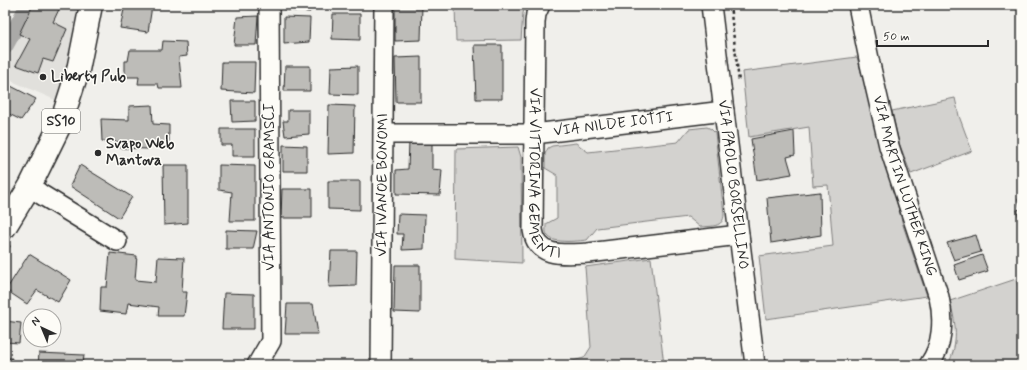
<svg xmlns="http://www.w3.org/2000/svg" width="1027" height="370" font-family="Mynerve,sans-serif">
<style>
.built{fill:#e1e0dc}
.green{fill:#d3d2cf;stroke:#7f7e7d}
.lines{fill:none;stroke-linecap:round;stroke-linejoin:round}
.canal{stroke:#aaa9a7;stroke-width:16}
.building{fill:#bdbcb8;stroke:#2b2b2b}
.minor-casing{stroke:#2b2b2b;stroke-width:22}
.major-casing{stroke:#2b2b2b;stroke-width:25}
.path{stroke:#2b2b2b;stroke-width:2.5;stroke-dasharray:3 3;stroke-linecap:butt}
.minor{stroke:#fdfcf7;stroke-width:19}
.major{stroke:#fdfcf7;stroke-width:22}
.poi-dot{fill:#2b2b2b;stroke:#fdfcf7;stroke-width:1.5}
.labels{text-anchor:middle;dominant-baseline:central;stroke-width:3;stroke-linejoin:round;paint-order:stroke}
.shield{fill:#fdfcf7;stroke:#6a6a68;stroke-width:1}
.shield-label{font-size:14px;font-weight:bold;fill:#2b2b2b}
.poi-label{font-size:15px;font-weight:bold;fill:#2b2b2b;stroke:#fdfcf7;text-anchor:start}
.street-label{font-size:15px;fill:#2b2b2b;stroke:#fdfcf7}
</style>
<rect width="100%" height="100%" fill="#f0efeb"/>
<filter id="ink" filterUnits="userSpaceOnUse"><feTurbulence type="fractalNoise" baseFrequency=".025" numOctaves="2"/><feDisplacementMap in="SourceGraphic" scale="8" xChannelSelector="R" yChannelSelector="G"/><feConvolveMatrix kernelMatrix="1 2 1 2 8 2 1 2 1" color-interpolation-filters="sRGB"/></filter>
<g filter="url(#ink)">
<!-- built -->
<path class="built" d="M 37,5 L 87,5 L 62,103 L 5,78 L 5,63 Z"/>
<!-- green -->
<g class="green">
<path d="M 455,5 L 526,5 L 523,13 L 521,40 L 456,41 Z"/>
<path d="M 857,57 L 903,225 L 927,296 L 766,319 L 759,256 L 833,246 L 828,185 L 813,186 L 809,127 L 749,137 L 742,72 Z"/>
<path d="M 955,98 L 959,116 L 972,151 L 911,174 L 899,143 L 892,111 Z"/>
<path d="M 707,127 L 711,129 L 715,133 L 724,214 C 724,228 710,226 700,227 L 688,217 L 597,228 L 587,240 C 578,241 553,244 548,236 C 545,233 546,228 546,224 L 557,218 L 557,175 L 545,168 L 545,154 L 548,148 L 552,146 L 576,143 L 588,152 L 678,142 L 689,129 Z"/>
<path d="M 518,147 L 521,157 L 522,263 L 455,259 L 456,149 Z"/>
<path d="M 651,258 L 664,365 L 557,365 L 584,358 L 591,347 L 585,267 Z"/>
<path d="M 1016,279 L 1022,300 L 1022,365 L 948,365 C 959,342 956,325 950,301 Z"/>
</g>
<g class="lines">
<!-- canal -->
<path class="canal" d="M 5,47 L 28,5"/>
</g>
<!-- building -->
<g class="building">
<path d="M 33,5 L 61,5 L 53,22 L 67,29 L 53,62 L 43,59 L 38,73 L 16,65 L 30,39 L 19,34 Z"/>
<path d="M 125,5 L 152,6 L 148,32 L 120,28 Z"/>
<path d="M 284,5 L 310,5 L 310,12 L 285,10 Z"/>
<path d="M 395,5 L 422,5 L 421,40 L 395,41 Z"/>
<path d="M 333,14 L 360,14 L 360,40 L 332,39 Z"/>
<path d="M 258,16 L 256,45 L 234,45 L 237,17 Z"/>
<path d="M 284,17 L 310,18 L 309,42 L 284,44 Z"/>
<path d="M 163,41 L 186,42 L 187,56 L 179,57 L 182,88 L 159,88 L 158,84 L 138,84 L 139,77 L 125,77 L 125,61 L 128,61 L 130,50 L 162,50 Z"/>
<path d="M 474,45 L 502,45 L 502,99 L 476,99 Z"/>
<path d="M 421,57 L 421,102 L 396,102 L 395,58 Z"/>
<path d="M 222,62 L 255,62 L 254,93 L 221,91 Z"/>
<path d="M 285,66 L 310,66 L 310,91 L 284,91 Z"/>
<path d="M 358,66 L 358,95 L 330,94 L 331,67 Z"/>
<path d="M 9,85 L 36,99 L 21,120 L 5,112 L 5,92 Z"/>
<path d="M 231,101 L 255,101 L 255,121 L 232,122 Z"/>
<path d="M 152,105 L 153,124 L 169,125 L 169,144 L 148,143 L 148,149 L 120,148 L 120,142 L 102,141 L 101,119 L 129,120 L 129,106 Z"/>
<path d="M 329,105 L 355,106 L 354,153 L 328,154 Z"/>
<path d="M 288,110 L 309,110 L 309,134 L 285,136 L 283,121 L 288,121 Z"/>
<path d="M 221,129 L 255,129 L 255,156 L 232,156 L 232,145 L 221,145 Z"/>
<path d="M 794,131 L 795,155 L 787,157 L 792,174 L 757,180 L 751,139 Z"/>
<path d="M 409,142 L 432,142 L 432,169 L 442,170 L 440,195 L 396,194 L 396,170 L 408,169 Z"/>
<path d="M 283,145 L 307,146 L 307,171 L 283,171 Z"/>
<path d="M 80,165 L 132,197 L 119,218 L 70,186 Z"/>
<path d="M 163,165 L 188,165 L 188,223 L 164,225 Z"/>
<path d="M 219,165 L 255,166 L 255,221 L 230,221 L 232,192 L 219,190 Z"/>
<path d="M 328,181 L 360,181 L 360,210 L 328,209 Z"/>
<path d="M 282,189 L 312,189 L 312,218 L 281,218 Z"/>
<path d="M 820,192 L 821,235 L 771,243 L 767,198 Z"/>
<path d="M 1022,198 L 1022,227 L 1021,227 L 1017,210 L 1021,209 L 1018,199 Z"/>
<path d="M 398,214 L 425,215 L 424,249 L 402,250 L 403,234 L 397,234 Z"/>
<path d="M 226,230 L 257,231 L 253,249 L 226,249 Z"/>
<path d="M 976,235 L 981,252 L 954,260 L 947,243 Z"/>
<path d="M 331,251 L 357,251 L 356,286 L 329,287 Z"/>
<path d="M 110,253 L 137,256 L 135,280 L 156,282 L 158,257 L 184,258 L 182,292 L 187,292 L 184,316 L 158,316 L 159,307 L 128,303 L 126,314 L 100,311 L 101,287 L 107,287 Z"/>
<path d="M 29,254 L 71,280 L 58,302 L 37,290 L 27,304 L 6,290 Z"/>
<path d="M 982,255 L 988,271 L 959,280 L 954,265 Z"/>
<path d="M 395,265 L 420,265 L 420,313 L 394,312 Z"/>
<path d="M 224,293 L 254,294 L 254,329 L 222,329 Z"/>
<path d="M 287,304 L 313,304 L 318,334 L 285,334 Z"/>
<path d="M 5,321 L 21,323 L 19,343 L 5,342 Z"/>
<path d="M 39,353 L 84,355 L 83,365 L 38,365 Z"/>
<path d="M 5,358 L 12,358 L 10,365 L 5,365 Z"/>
</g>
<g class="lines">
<!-- minor casing -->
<g class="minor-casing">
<g id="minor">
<path id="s1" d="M 540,5 L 536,14 L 535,22 L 533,230 C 537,259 566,254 588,253 L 739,235"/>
<path id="s2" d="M 711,5 L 755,365"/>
<path id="s3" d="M 858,5 L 870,64 L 889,146 L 939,297 C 944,319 943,346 929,365"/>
<path id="s4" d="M 384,134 L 534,134 L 724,111"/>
<path d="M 30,186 L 42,195 L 117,241"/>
<path d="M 257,365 L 271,341 L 269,5"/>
<path id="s5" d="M 381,365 L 384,5"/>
</g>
</g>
<!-- major casing -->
<g class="major-casing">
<path id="major" d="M 5,227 L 30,186 L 61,123 L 78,70 L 91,5"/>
</g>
<!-- path -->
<g class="path">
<path d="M 730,5 L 739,82"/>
<path d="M 5,253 L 11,243"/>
</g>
<!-- minor -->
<use href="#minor" class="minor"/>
<!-- major -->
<use href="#major" class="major"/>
</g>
</g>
<!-- markers -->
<g class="poi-dot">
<circle cx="43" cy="77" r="4"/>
<circle cx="98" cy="153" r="4"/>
</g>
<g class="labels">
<!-- shield labels -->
<rect class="shield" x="42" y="109" width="38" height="24" rx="3"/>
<g class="shield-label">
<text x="61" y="121">SS10</text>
</g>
<!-- poi labels -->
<g class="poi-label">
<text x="51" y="77">Liberty Pub</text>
<text x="106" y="144">Svapo Web<tspan x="106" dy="17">Mantova</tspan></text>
</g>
<!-- street labels -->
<g class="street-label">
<text stroke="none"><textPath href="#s4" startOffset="230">VIA NILDE IOTTI</textPath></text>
<text stroke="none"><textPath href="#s1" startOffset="175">VIA VITTORINA GEMENTI</textPath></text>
<text stroke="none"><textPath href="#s5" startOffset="180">VIA IVANOE BONOMI</textPath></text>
<text stroke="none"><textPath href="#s2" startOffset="181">VIA PAOLO BORSELLINO</textPath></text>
<text stroke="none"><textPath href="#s3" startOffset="187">VIA MARTIN LUTHER KING</textPath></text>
<text transform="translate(270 187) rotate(-90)">VIA ANTONIO GRAMSCI</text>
</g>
</g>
<!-- margin -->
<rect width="1027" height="370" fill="none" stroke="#fdfcf7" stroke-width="20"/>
<rect x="10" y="10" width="1007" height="350" fill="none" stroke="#2b2b2b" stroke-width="1.5" filter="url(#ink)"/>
<!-- north arrow -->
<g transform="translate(42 328) rotate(316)"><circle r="19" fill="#fdfcf7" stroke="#a9a8a5"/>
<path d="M0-3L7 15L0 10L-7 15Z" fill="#2b2b2b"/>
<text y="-6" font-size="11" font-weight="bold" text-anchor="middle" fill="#2b2b2b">N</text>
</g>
<!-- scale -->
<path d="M877 40v6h111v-6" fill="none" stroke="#2b2b2b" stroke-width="2"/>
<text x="883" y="40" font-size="12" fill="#2b2b2b" stroke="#fdfcf7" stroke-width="3" paint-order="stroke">50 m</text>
</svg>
